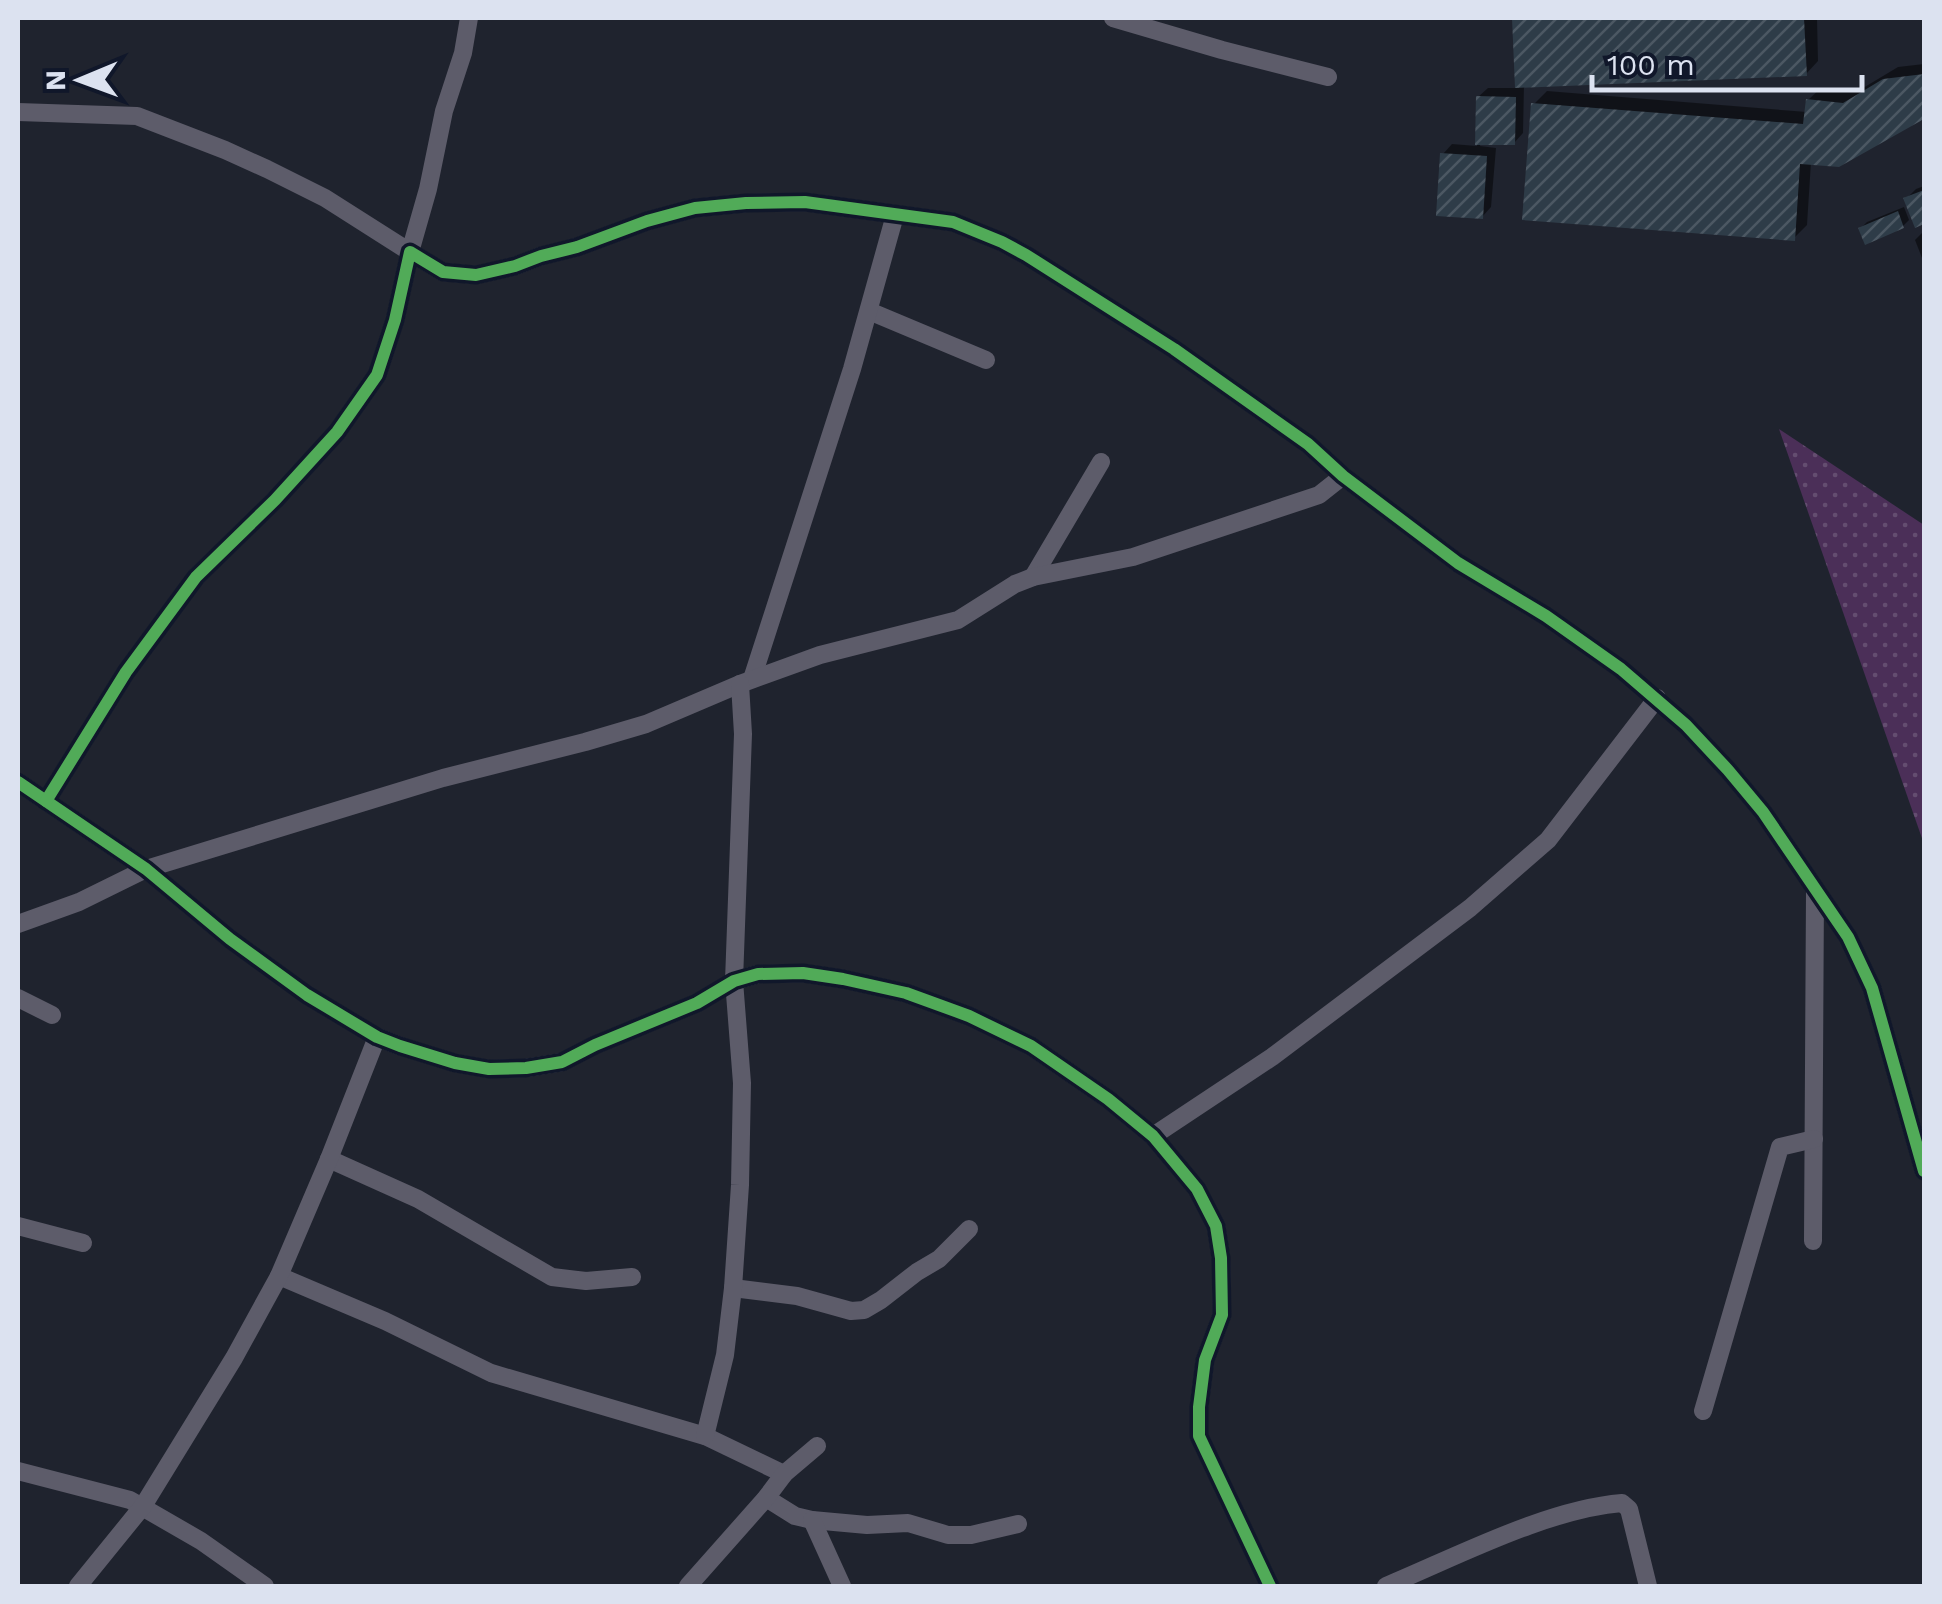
<svg xmlns="http://www.w3.org/2000/svg" width="1942" height="1604" font-family="'Work Sans',sans-serif">
<style>
.grass{fill:url(#grass-dots)}
.shadow{fill:#0007}
.building{fill:url(#building-hatch)}
.lines{fill:none;stroke-linecap:round;stroke-linejoin:round}
.minor{stroke:#5d5c6a;stroke-width:18}
.cycleway-casing{stroke:#10172a;stroke-width:19}
.cycleway{stroke:#51ab58;stroke-width:12}
</style>
<defs>
<pattern id="grass-dots" width="8" height="8" patternUnits="userSpaceOnUse" patternTransform="scale(2.5)"><rect width="8" height="8" fill="#4b2f58"/><path d="M2 2h.1M6 6h.1" fill="none" stroke="#644d70" stroke-width="1.8" stroke-linecap="round"/></pattern>
<pattern id="building-hatch" width="6" height="6" patternUnits="userSpaceOnUse" patternTransform="scale(2.5)"><rect width="6" height="6" fill="#2e3c48"/><path d="M-1 1l2-2M0 6l6-6M5 7l2-2" fill="none" stroke="#4c5863"/></pattern>
</defs>
<rect width="100%" height="100%" fill="#1f232e"/>
<!-- grass -->
<path class="grass" d="M 1779,429 L 1924,525 L 1924,844 Z"/>
<!-- shadow -->
<g class="shadow">
<path d="M 1514,18 L 1817,18 L 1818,61 L 1806,74 L 1524,85 L 1523,133 L 1514,143 L 1481,142 L 1480,146 L 1496,148 L 1491,207 L 1482,217 L 1443,154 L 1452,144 L 1477,146 L 1478,97 L 1488,88 L 1517,88 Z"/>
<path d="M 1924,64 L 1924,116 L 1839,164 L 1811,162 L 1807,225 L 1794,238 L 1534,104 L 1547,91 L 1807,112 L 1808,100 L 1821,88 L 1858,91 L 1898,67 Z"/>
<path d="M 1924,186 L 1924,221 L 1916,225 L 1906,199 L 1916,189 Z"/>
<path d="M 1904,207 L 1909,220 L 1903,226 L 1861,228 L 1867,222 Z"/>
<path d="M 1924,231 L 1924,263 L 1915,240 Z"/>
</g>
<!-- building -->
<g class="building">
<path d="M 1512,18 L 1804,18 L 1807,76 L 1515,88 Z"/>
<path d="M 1924,74 L 1924,119 L 1839,167 L 1800,164 L 1795,241 L 1522,220 L 1531,103 L 1803,124 L 1806,99 L 1843,103 L 1883,79 Z"/>
<path d="M 1476,96 L 1516,97 L 1515,145 L 1475,145 Z"/>
<path d="M 1440,153 L 1487,156 L 1483,219 L 1436,216 Z"/>
<path d="M 1924,190 L 1924,224 L 1915,228 L 1903,198 Z"/>
<path d="M 1898,211 L 1904,228 L 1865,245 L 1858,228 Z"/>
</g>
<g class="lines">
<!-- minor -->
<g class="minor">
<path d="M 1113,18 L 1222,50 L 1328,77"/>
<path d="M 18,112 L 137,116 L 225,150 L 267,169 L 325,198 L 410,252 L 428,189 L 444,111 L 463,53 L 469,18"/>
<path d="M 869,311 L 986,360"/>
<path d="M 1033,577 L 1101,462"/>
<path d="M 752,679 L 852,369 L 895,215"/>
<path d="M 18,782 L 146,869 L 230,939 L 307,995 L 377,1037 L 400,1046 L 455,1063 L 489,1069 L 526,1068 L 562,1062 L 595,1045 L 697,1003 L 734,981 L 758,974 L 803,973 L 843,979 L 906,993 L 969,1016 L 1031,1046 L 1108,1099 L 1153,1136 L 1197,1189 L 1216,1226 L 1221,1258 L 1222,1315 L 1205,1360 L 1199,1407 L 1199,1436 L 1270,1586"/>
<path d="M 46,801 L 126,672 L 196,577 L 275,500 L 337,432 L 377,375 L 395,320 L 410,252 L 443,272 L 476,275 L 515,266 L 541,256 L 577,247 L 647,221 L 695,208 L 746,203 L 805,202 L 953,222 L 1002,242 L 1026,255 L 1174,349 L 1308,444 L 1343,476 L 1458,563 L 1546,616 L 1621,669 L 1686,725 L 1728,770 L 1763,812 L 1848,937 L 1872,988 L 1924,1171"/>
<path d="M 18,924 L 79,902 L 146,869 L 443,778 L 585,742 L 646,724 L 740,684 L 820,655 L 958,620 L 1015,584 L 1033,577 L 1133,557 L 1319,495 L 1343,476"/>
<path d="M 18,998 L 52,1015"/>
<path d="M 1153,1136 L 1272,1057 L 1470,908 L 1548,840 L 1657,698"/>
<path d="M 329,1159 L 418,1199 L 552,1277 L 586,1281 L 632,1277"/>
<path d="M 18,1226 L 83,1243"/>
<path d="M 1813,1241 L 1815,891"/>
<path d="M 279,1276 L 385,1321 L 491,1373 L 705,1436 L 784,1474"/>
<path d="M 733,1288 L 797,1296 L 851,1311 L 864,1310 L 881,1300 L 917,1272 L 939,1259 L 969,1229"/>
<path d="M 1703,1411 L 1780,1147 L 1814,1139"/>
<path d="M 705,1436 L 725,1355 L 733,1288 L 740,1185 L 742,1083 L 734,981 L 743,734 L 740,684"/>
<path d="M 18,1471 L 130,1500 L 201,1541 L 265,1586"/>
<path d="M 766,1498 L 795,1516 L 812,1520 L 867,1525 L 908,1523 L 948,1535 L 971,1535 L 1018,1524"/>
<path d="M 812,1520 L 842,1586"/>
<path d="M 78,1586 L 143,1506 L 234,1358 L 279,1276 L 329,1159 L 377,1037"/>
<path d="M 688,1586 L 766,1498 L 784,1474 L 817,1446"/>
<path d="M 1386,1586 C 1456,1557 1547,1509 1622,1503 L 1629,1509 L 1648,1586"/>
</g>
<!-- cycleway casing -->
<g class="cycleway-casing">
<g id="cycleway">
<path d="M 18,782 L 146,869 L 230,939 L 307,995 L 377,1037 L 400,1046 L 455,1063 L 489,1069 L 526,1068 L 562,1062 L 595,1045 L 697,1003 L 734,981 L 758,974 L 803,973 L 843,979 L 906,993 L 969,1016 L 1031,1046 L 1108,1099 L 1153,1136 L 1197,1189 L 1216,1226 L 1221,1258 L 1222,1315 L 1205,1360 L 1199,1407 L 1199,1436 L 1270,1586"/>
<path d="M 46,801 L 126,672 L 196,577 L 275,500 L 337,432 L 377,375 L 395,320 L 410,252 L 443,272 L 476,275 L 515,266 L 541,256 L 577,247 L 647,221 L 695,208 L 746,203 L 805,202 L 953,222 L 1002,242 L 1026,255 L 1174,349 L 1308,444 L 1343,476 L 1458,563 L 1546,616 L 1621,669 L 1686,725 L 1728,770 L 1763,812 L 1848,937 L 1872,988 L 1924,1171"/>
</g>
</g>
<!-- cycleway -->
<use href="#cycleway" class="cycleway"/>
</g>
<!-- border -->
<rect width="1942" height="1604" fill="none" stroke="#dce2f0" stroke-width="40"/>
<!-- north arrow -->
<g transform="translate(80 80) rotate(269)" stroke="#10172a" stroke-width="8" paint-order="stroke">
<path d="M0-8L18 38L0 25L-18 38Z" fill="#dce2f0"/>
<text y="-15" font-size="28" font-weight="bold" text-anchor="middle" fill="#dce2f0">N</text>
</g>
<!-- scale -->
<path d="M1592 75v15h270v-15" fill="none" stroke="#dce2f0" stroke-width="5"/>
<text x="1607" y="75" font-size="30" fill="#dce2f0" stroke="#10172a" stroke-width="8" paint-order="stroke">100 m</text>
</svg>
